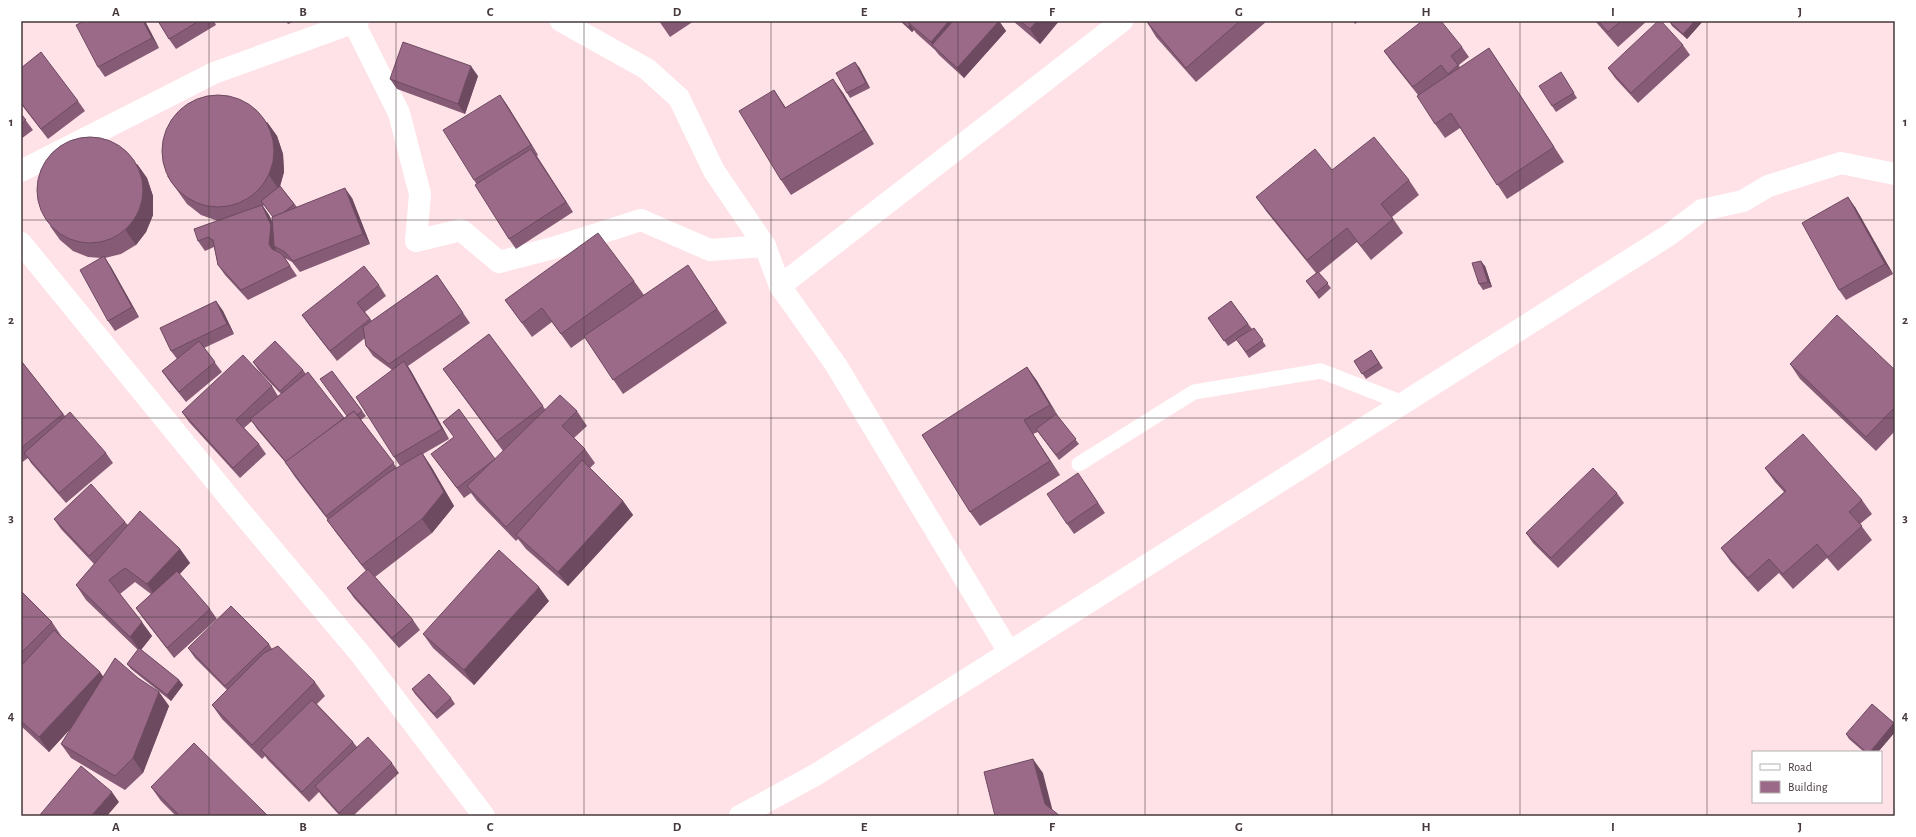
<svg xmlns="http://www.w3.org/2000/svg" width="1916" height="837" font-family="'Alegreya Sans',sans-serif">
<style>
.lines{fill:none;stroke-linecap:round;stroke-linejoin:round}
.lane{stroke:#fff;stroke-width:15}
.street{stroke:#fff;stroke-width:22}
.wall{fill:#865b76;fill-rule:evenodd}
.shaded-wall{fill:#6d4a60}
.building{fill:#9c6a89;stroke:#6d4a60}
.grid{fill:none;stroke:#46393b;stroke-width:1;stroke-opacity:0.55}
.neatline{fill:none;stroke:#46393b;stroke-width:1.5}
.grid-label{font-size:13px;text-anchor:middle;font-weight:bold;fill:#46393b}
</style>
<rect width="100%" height="100%" fill="#ffe2e7"/>
<g class="lines">
<!-- lane -->
<path class="lane" d="M 1079,464 L 1194,392 L 1321,371 L 1403,403"/>
<!-- street -->
<g class="street">
<path d="M 561,21 L 647,69 L 679,98 L 714,171 L 765,246 L 780,286 L 836,365 L 1009,652"/>
<path d="M 354,23 L 399,113 L 420,194 L 416,241 L 461,230 L 499,262 L 553,248 L 641,220 L 710,250 L 765,246"/>
<path d="M 21,171 L 214,73 L 358,21"/>
<path d="M 21,243 L 231,500 L 362,656 L 484,816"/>
<path d="M 780,286 L 1122,21"/>
<path d="M 740,816 L 817,774 L 1669,235 L 1702,210 L 1743,201 L 1768,186 L 1841,163 L 1895,174"/>
</g>
</g>
<!-- wall -->
<g class="wall">
<path d="M 145,21 L 159,48 L 105,77 L 98,67 Z"/>
<path d="M 158,21 L 214,21 L 216,25 L 176,49 L 169,39 Z"/>
<path d="M 286,21 L 295,21 L 288,24 Z"/>
<path d="M 659,21 L 694,21 L 670,37 Z"/>
<path d="M 900,21 L 999,21 L 1006,31 L 964,78 L 939,55 L 935,50 L 916,33 L 914,30 L 912,32 Z"/>
<path d="M 1013,21 L 1059,21 L 1040,44 Z"/>
<path d="M 1148,21 L 1267,21 L 1196,82 L 1156,37 L 1147,22 Z"/>
<path d="M 1353,21 L 1359,21 L 1355,24 Z"/>
<path d="M 1595,21 L 1647,21 L 1618,47 Z"/>
<path d="M 1669,21 L 1703,21 L 1687,39 L 1672,26 Z"/>
<path d="M 1683,45 L 1690,55 L 1638,103 L 1615,78 L 1608,68 Z"/>
<path d="M 1462,47 L 1469,57 L 1459,65 L 1460,68 L 1489,48 L 1499,63 L 1564,162 L 1507,199 L 1460,128 L 1445,138 L 1435,124 L 1418,95 L 1391,61 L 1384,51 Z"/>
<path d="M 859,67 L 870,88 L 850,98 L 847,93 Z"/>
<path d="M 21,68 L 78,101 L 85,111 L 48,139 L 21,104 Z"/>
<path d="M 478,76 L 465,114 L 397,89 L 390,79 Z"/>
<path d="M 1564,77 L 1577,98 L 1556,112 L 1552,106 Z"/>
<path d="M 833,79 L 843,93 L 874,144 L 791,195 L 781,180 L 774,90 L 786,108 Z"/>
<path d="M 500,95 L 507,105 L 538,155 L 537,156 L 573,212 L 516,249 L 509,239 L 474,180 Z"/>
<path d="M 21,114 L 33,130 L 21,139 Z"/>
<path d="M 267,122 L 277,136 L 283,154 L 284,172 L 280,186 L 297,207 L 352,198 L 370,244 L 300,272 L 292,262 L 285,258 L 297,276 L 248,300 L 225,275 L 218,265 L 214,247 L 205,251 L 198,241 L 218,221 L 201,215 L 187,204 L 167,176 ZM 264,205 L 273,217 L 272,221 L 269,215 L 263,206 Z"/>
<path d="M 137,164 L 147,178 L 153,196 L 153,215 L 146,232 L 136,245 L 121,254 L 105,258 L 111,267 L 139,317 L 115,331 L 108,321 L 101,258 L 88,257 L 73,251 L 60,240 L 50,226 Z"/>
<path d="M 1409,180 L 1419,195 L 1392,217 L 1403,233 L 1371,260 L 1357,242 L 1319,273 L 1331,288 L 1319,299 L 1306,281 L 1316,273 L 1266,211 L 1256,197 Z"/>
<path d="M 1855,207 L 1893,274 L 1846,300 L 1839,290 Z"/>
<path d="M 1485,266 L 1492,287 L 1483,290 L 1479,284 Z"/>
<path d="M 437,275 L 470,323 L 408,366 L 411,371 L 449,439 L 423,454 L 432,468 L 454,506 L 432,533 L 375,577 L 413,620 L 420,630 L 399,648 L 354,598 L 347,588 L 366,571 L 337,534 L 327,520 L 328,520 L 295,477 L 285,462 L 257,429 L 252,421 L 244,428 L 259,444 L 266,454 L 240,478 L 189,422 L 182,412 L 272,386 L 278,396 L 281,394 L 260,372 L 253,362 L 303,370 L 306,374 L 344,418 L 347,416 L 332,371 L 366,416 L 361,420 L 397,468 L 400,466 L 394,457 L 392,370 L 373,356 L 366,346 L 365,338 L 337,361 L 309,325 L 302,315 L 379,285 L 386,296 L 365,312 L 372,321 Z"/>
<path d="M 698,280 L 727,323 L 623,394 L 585,338 L 571,348 L 552,322 L 532,337 L 505,300 L 634,281 L 644,295 L 634,302 Z"/>
<path d="M 216,301 L 223,311 L 234,334 L 204,348 L 222,372 L 186,402 L 169,381 L 162,371 L 177,359 L 171,351 Z"/>
<path d="M 1231,301 L 1252,329 L 1254,328 L 1266,346 L 1249,358 L 1237,340 L 1228,346 L 1208,318 Z"/>
<path d="M 489,334 L 545,409 L 577,411 L 587,426 L 574,438 L 585,449 L 595,463 L 590,468 L 623,501 L 633,515 L 568,586 L 526,549 L 518,539 L 516,541 L 477,501 L 471,493 L 464,498 L 431,454 L 495,459 L 503,451 L 443,369 Z"/>
<path d="M 1371,350 L 1383,368 L 1366,379 L 1354,361 Z"/>
<path d="M 22,362 L 65,416 L 106,453 L 113,463 L 66,503 L 31,463 L 28,458 L 21,463 L 21,363 Z"/>
<path d="M 1790,364 L 1895,370 L 1895,431 L 1876,451 L 1800,379 Z"/>
<path d="M 1027,367 L 1037,381 L 1058,417 L 1079,444 L 1059,460 L 1038,432 L 1033,434 L 1060,475 L 980,526 L 970,512 Z"/>
<path d="M 1765,468 L 1862,500 L 1872,514 L 1860,524 L 1872,540 L 1838,571 L 1827,558 L 1793,589 L 1779,573 L 1758,592 L 1731,562 L 1721,548 L 1784,492 L 1775,482 Z"/>
<path d="M 1085,483 L 1105,513 L 1074,534 L 1067,524 Z"/>
<path d="M 1617,493 L 1624,503 L 1558,568 L 1533,543 L 1526,533 Z"/>
<path d="M 54,519 L 125,522 L 128,525 L 180,549 L 190,563 L 179,574 L 210,609 L 217,619 L 174,658 L 143,618 L 136,608 L 151,594 L 135,582 L 120,594 L 152,636 L 141,650 L 179,680 L 183,685 L 171,701 L 131,669 L 127,664 L 138,650 L 86,600 L 76,585 L 94,564 L 61,529 Z"/>
<path d="M 21,591 L 52,622 L 62,637 L 100,672 L 103,677 L 138,678 L 159,692 L 169,706 L 143,773 L 125,790 L 71,758 L 61,744 L 72,727 L 49,752 L 21,726 Z"/>
<path d="M 549,601 L 474,685 L 433,648 L 423,634 Z"/>
<path d="M 269,644 L 272,649 L 315,682 L 325,696 L 317,704 L 353,742 L 357,747 L 392,763 L 399,773 L 353,816 L 340,816 L 322,796 L 319,792 L 309,802 L 268,760 L 265,756 L 262,759 L 222,719 L 212,705 L 227,690 L 195,658 L 188,648 Z"/>
<path d="M 412,689 L 451,698 L 455,704 L 437,719 L 415,694 Z"/>
<path d="M 1894,723 L 1895,724 L 1895,732 L 1878,752 L 1864,752 L 1849,739 L 1846,734 Z"/>
<path d="M 151,787 L 268,816 L 176,816 L 161,801 Z"/>
</g>
<!-- shaded-wall -->
<g class="shaded-wall">
<path d="M 143,21 L 145,21 L 159,48 L 152,38 Z"/>
<path d="M 949,21 L 964,21 L 935,48 L 931,42 Z"/>
<path d="M 999,21 L 1006,31 L 964,78 L 957,68 Z"/>
<path d="M 1037,21 L 1059,21 L 1040,44 L 1030,29 Z"/>
<path d="M 1695,21 L 1703,21 L 1687,39 L 1683,34 Z"/>
<path d="M 910,25 L 914,30 L 912,32 L 908,27 Z"/>
<path d="M 1489,48 L 1499,63 L 1564,162 L 1554,147 Z"/>
<path d="M 855,62 L 859,67 L 870,88 L 866,83 Z"/>
<path d="M 471,66 L 478,76 L 465,114 L 458,104 Z"/>
<path d="M 833,79 L 843,93 L 874,144 L 864,130 Z"/>
<path d="M 774,90 L 784,105 L 795,123 L 785,108 Z"/>
<path d="M 500,95 L 507,105 L 538,155 L 531,145 Z"/>
<path d="M 267,122 L 277,136 L 283,154 L 284,172 L 279,190 L 269,175 Z"/>
<path d="M 531,149 L 538,159 L 573,212 L 566,202 Z"/>
<path d="M 137,164 L 147,178 L 153,196 L 153,215 L 146,232 L 136,245 L 126,231 Z"/>
<path d="M 345,188 L 352,198 L 370,244 L 363,234 Z"/>
<path d="M 1848,197 L 1855,207 L 1893,274 L 1885,264 Z"/>
<path d="M 262,205 L 269,215 L 278,235 L 274,246 L 276,249 L 276,254 L 269,244 Z"/>
<path d="M 104,256 L 111,267 L 139,317 L 132,307 Z"/>
<path d="M 1481,261 L 1485,266 L 1492,287 L 1488,282 Z"/>
<path d="M 216,301 L 223,311 L 234,334 L 227,324 Z"/>
<path d="M 404,361 L 411,371 L 449,439 L 442,429 Z"/>
<path d="M 1027,367 L 1037,381 L 1060,419 L 1050,405 Z"/>
<path d="M 1024,420 L 1033,434 L 1060,475 L 1050,461 Z"/>
<path d="M 422,453 L 432,468 L 454,506 L 432,533 L 422,519 Z"/>
<path d="M 623,501 L 633,515 L 568,586 L 558,572 Z"/>
<path d="M 180,549 L 190,563 L 157,599 L 147,584 Z"/>
<path d="M 539,587 L 549,601 L 474,685 L 464,670 Z"/>
<path d="M 142,622 L 152,636 L 140,651 L 130,637 Z"/>
<path d="M 100,672 L 110,686 L 49,752 L 39,737 Z"/>
<path d="M 179,680 L 183,685 L 171,701 L 167,695 Z"/>
<path d="M 159,692 L 169,706 L 143,773 L 133,758 Z"/>
<path d="M 1894,723 L 1895,724 L 1895,732 L 1878,752 L 1870,752 Z"/>
<path d="M 1033,759 L 1043,773 L 1054,816 L 1045,804 Z"/>
<path d="M 112,792 L 119,802 L 107,816 L 91,816 Z"/>
</g>
<!-- building -->
<g class="building">
<path d="M 85,21 L 143,21 L 152,38 L 98,67 L 76,25 Z"/>
<path d="M 158,21 L 199,21 L 169,39 Z"/>
<path d="M 902,21 L 911,21 L 909,23 L 910,25 L 908,27 Z"/>
<path d="M 911,21 L 949,21 L 931,42 L 909,23 Z"/>
<path d="M 953,21 L 999,21 L 957,68 L 932,45 Z"/>
<path d="M 1020,21 L 1037,21 L 1030,29 Z"/>
<path d="M 1148,21 L 1240,21 L 1186,68 L 1147,22 Z"/>
<path d="M 1422,21 L 1441,21 L 1462,47 L 1451,56 L 1458,65 L 1448,74 L 1441,65 L 1413,87 L 1384,51 Z"/>
<path d="M 1598,21 L 1621,21 L 1608,32 Z"/>
<path d="M 1658,21 L 1661,21 L 1683,45 L 1631,93 L 1608,68 Z"/>
<path d="M 1669,21 L 1695,21 L 1683,34 Z"/>
<path d="M 403,42 L 471,66 L 458,104 L 390,79 Z"/>
<path d="M 1489,48 L 1554,147 L 1497,185 L 1451,113 L 1435,124 L 1417,96 Z"/>
<path d="M 41,52 L 78,101 L 41,129 L 21,103 L 21,68 Z"/>
<path d="M 855,62 L 866,83 L 847,93 L 836,73 Z"/>
<path d="M 1561,72 L 1574,93 L 1552,106 L 1539,86 Z"/>
<path d="M 833,79 L 864,130 L 781,180 L 739,111 L 774,90 L 785,108 Z"/>
<path d="M 500,95 L 531,145 L 474,180 L 443,130 Z"/>
<circle cx="218" cy="151" r="56"/>
<path d="M 21,114 L 26,120 L 21,124 Z"/>
<circle cx="90" cy="190" r="53"/>
<path d="M 1374,137 L 1409,180 L 1381,204 L 1393,219 L 1361,246 L 1347,228 L 1307,260 L 1256,197 L 1315,149 L 1332,170 Z"/>
<path d="M 531,149 L 566,202 L 509,239 L 475,185 Z"/>
<path d="M 280,186 L 294,204 L 283,213 L 273,217 L 261,201 Z"/>
<path d="M 345,188 L 363,234 L 293,261 L 285,252 L 274,246 L 272,217 Z"/>
<path d="M 1848,197 L 1885,264 L 1839,290 L 1802,223 Z"/>
<path d="M 262,205 L 271,225 L 269,244 L 272,249 L 282,254 L 290,266 L 241,290 L 218,265 L 213,240 L 208,237 L 198,241 L 194,229 Z"/>
<path d="M 598,233 L 634,281 L 561,334 L 542,308 L 522,323 L 505,300 Z"/>
<path d="M 104,256 L 132,307 L 108,321 L 80,270 Z"/>
<path d="M 1481,261 L 1488,282 L 1479,284 L 1472,263 Z"/>
<path d="M 688,265 L 717,309 L 613,380 L 584,336 Z"/>
<path d="M 364,266 L 379,285 L 357,303 L 370,319 L 330,351 L 302,315 Z"/>
<path d="M 1318,272 L 1328,283 L 1316,293 L 1306,281 Z"/>
<path d="M 437,275 L 463,313 L 389,364 L 366,346 L 363,327 Z"/>
<path d="M 216,301 L 227,324 L 171,351 L 160,328 Z"/>
<path d="M 1231,301 L 1248,324 L 1224,341 L 1208,318 Z"/>
<path d="M 1837,315 L 1895,370 L 1895,407 L 1866,437 L 1790,364 Z"/>
<path d="M 1254,328 L 1263,340 L 1246,352 L 1236,339 Z"/>
<path d="M 489,334 L 543,406 L 497,441 L 443,369 Z"/>
<path d="M 199,341 L 215,362 L 179,392 L 162,371 Z"/>
<path d="M 275,341 L 303,370 L 280,391 L 253,362 Z"/>
<path d="M 1371,350 L 1379,363 L 1362,374 L 1354,361 Z"/>
<path d="M 243,355 L 272,386 L 236,420 L 259,444 L 233,468 L 182,412 Z"/>
<path d="M 404,361 L 442,429 L 394,457 L 356,397 Z"/>
<path d="M 22,362 L 63,414 L 21,448 L 21,363 Z"/>
<path d="M 1027,367 L 1050,405 L 1024,420 L 1050,461 L 970,512 L 922,435 Z"/>
<path d="M 332,371 L 362,411 L 357,415 L 354,411 L 347,416 L 320,379 Z"/>
<path d="M 308,372 L 344,418 L 286,462 L 250,419 Z"/>
<path d="M 560,395 L 577,411 L 562,426 L 585,449 L 506,527 L 467,486 Z"/>
<path d="M 459,409 L 495,459 L 490,463 L 457,488 L 431,454 L 454,437 L 443,422 Z"/>
<path d="M 354,411 L 394,463 L 326,516 L 285,462 Z"/>
<path d="M 70,412 L 106,453 L 59,493 L 24,453 Z"/>
<path d="M 1056,414 L 1076,439 L 1056,455 L 1036,429 Z"/>
<path d="M 1803,434 L 1862,500 L 1849,512 L 1862,526 L 1828,557 L 1817,544 L 1783,574 L 1769,559 L 1748,578 L 1721,548 L 1786,491 L 1765,468 Z"/>
<path d="M 422,453 L 444,492 L 422,519 L 362,565 L 327,520 L 388,473 Z"/>
<path d="M 582,460 L 623,501 L 558,572 L 516,535 Z"/>
<path d="M 1593,468 L 1617,493 L 1551,558 L 1526,533 Z"/>
<path d="M 1078,473 L 1098,503 L 1067,524 L 1047,494 Z"/>
<path d="M 91,484 L 125,522 L 89,556 L 54,519 Z"/>
<path d="M 140,511 L 180,549 L 147,584 L 125,568 L 109,580 L 142,622 L 130,637 L 76,585 Z"/>
<path d="M 499,550 L 539,587 L 464,670 L 423,634 Z"/>
<path d="M 368,569 L 413,620 L 392,638 L 347,588 Z"/>
<path d="M 177,571 L 210,609 L 167,648 L 136,608 Z"/>
<path d="M 21,591 L 52,622 L 21,653 Z"/>
<path d="M 231,606 L 269,644 L 225,686 L 188,648 Z"/>
<path d="M 54,630 L 100,672 L 39,737 L 21,721 L 21,666 Z"/>
<path d="M 278,646 L 315,682 L 252,745 L 212,705 L 264,653 Z"/>
<path d="M 139,648 L 179,680 L 167,695 L 127,664 Z"/>
<path d="M 115,658 L 138,678 L 159,692 L 133,758 L 115,776 L 61,744 Z"/>
<path d="M 429,674 L 451,698 L 434,714 L 412,689 Z"/>
<path d="M 312,700 L 353,742 L 302,792 L 261,750 Z"/>
<path d="M 1872,704 L 1894,723 L 1870,752 L 1866,752 L 1846,734 Z"/>
<path d="M 368,737 L 392,763 L 339,813 L 315,786 Z"/>
<path d="M 194,743 L 268,816 L 180,816 L 151,787 Z"/>
<path d="M 1033,759 L 1045,804 L 1060,816 L 995,816 L 984,772 Z"/>
<path d="M 81,766 L 112,792 L 91,816 L 39,816 Z"/>
</g>
<!-- grid -->
<path class="grid" d="M 209,21 L 209,816M 396,21 L 396,816M 584,21 L 584,816M 771,21 L 771,816M 958,21 L 958,816M 1145,21 L 1145,816M 1332,21 L 1332,816M 1520,21 L 1520,816M 1707,21 L 1707,816M 21,220 L 1895,220M 21,418 L 1895,418M 21,617 L 1895,617"/>
<!-- border -->
<rect width="1916" height="837" fill="none" stroke="#ffffff" stroke-width="44"/>
<!-- legend -->
<rect x="1752" y="751" width="130" height="52" fill="#ffffff" stroke="#b5b0b1"/>
<rect x="1760" y="764" width="20" height="6" fill="#ffffff" stroke="#b5b0b1"/>
<text x="1788" y="771" font-size="12" fill="#46393b">Road</text>
<rect x="1760" y="781" width="20" height="12" fill="#9c6a89" stroke="#b5b0b1"/>
<text x="1788" y="791" font-size="12" fill="#46393b">Building</text>
<rect x="22" y="22" width="1872" height="793" class="neatline"/>
<g class="grid-label">
<text x="116" y="16">A</text>
<text x="303" y="16">B</text>
<text x="490" y="16">C</text>
<text x="677" y="16">D</text>
<text x="864" y="16">E</text>
<text x="1052" y="16">F</text>
<text x="1239" y="16">G</text>
<text x="1426" y="16">H</text>
<text x="1613" y="16">I</text>
<text x="1800" y="16">J</text>
<text x="11" y="126">1</text>
<text x="1905" y="126">1</text>
<text x="11" y="324">2</text>
<text x="1905" y="324">2</text>
<text x="11" y="522">3</text>
<text x="1905" y="522">3</text>
<text x="11" y="720">4</text>
<text x="1905" y="720">4</text>
<text x="116" y="831">A</text>
<text x="303" y="831">B</text>
<text x="490" y="831">C</text>
<text x="677" y="831">D</text>
<text x="864" y="831">E</text>
<text x="1052" y="831">F</text>
<text x="1239" y="831">G</text>
<text x="1426" y="831">H</text>
<text x="1613" y="831">I</text>
<text x="1800" y="831">J</text>
</g>
</svg>
